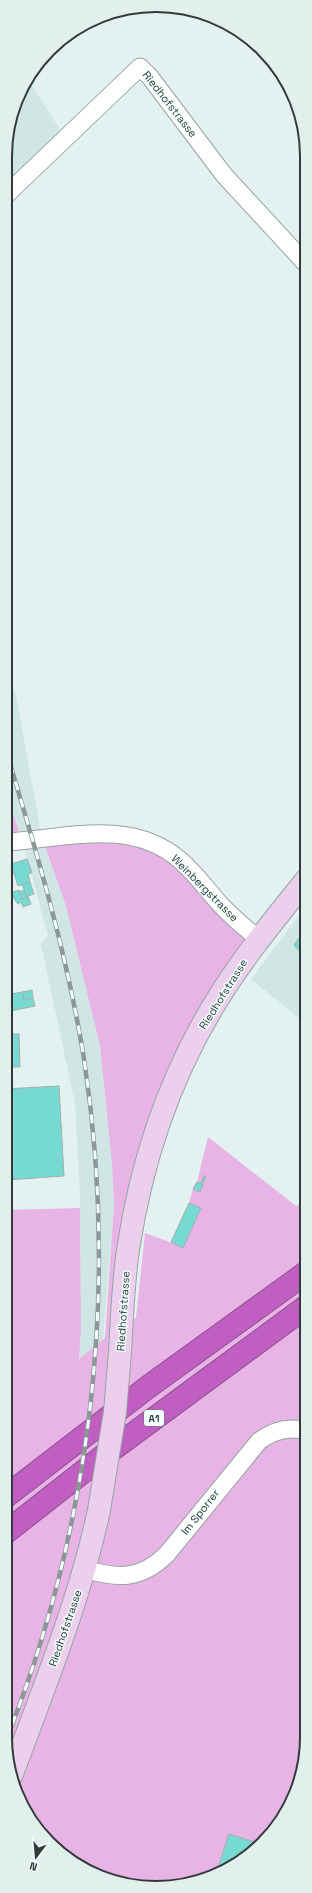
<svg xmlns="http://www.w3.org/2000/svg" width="312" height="1893" font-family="'Space Grotesk',sans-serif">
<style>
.built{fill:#cfe6e5}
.green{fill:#e7b4e5}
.building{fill:#76d9d2;stroke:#a2b0ae}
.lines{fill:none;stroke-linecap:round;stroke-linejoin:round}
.street-casing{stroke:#96a4a2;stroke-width:19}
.secondary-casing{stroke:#96a4a2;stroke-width:24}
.highway-casing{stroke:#905192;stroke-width:24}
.street{stroke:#fff;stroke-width:17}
.secondary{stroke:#eccfec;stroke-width:22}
.highway{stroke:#c15ec1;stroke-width:22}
.rail-casing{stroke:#8c9796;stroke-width:4.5}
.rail{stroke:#f0fffd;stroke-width:3;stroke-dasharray:9;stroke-linecap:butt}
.secondary-bridge-casing{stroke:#96a4a2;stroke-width:24;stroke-linecap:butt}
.secondary-bridge{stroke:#eccfec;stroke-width:22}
.labels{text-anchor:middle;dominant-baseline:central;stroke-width:3;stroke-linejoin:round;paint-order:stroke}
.shield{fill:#f0fffd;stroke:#6c7574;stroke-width:1}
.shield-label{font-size:10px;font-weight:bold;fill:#343a3a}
.street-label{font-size:11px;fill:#343a3a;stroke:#f0fffd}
.rim{fill:none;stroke:#343a3a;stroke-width:2}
</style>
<rect width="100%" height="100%" fill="#e3f2f0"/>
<!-- built -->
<g class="built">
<path d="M 28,80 L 61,131 L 53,150 L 5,196 L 5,146 L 21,89 Z"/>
<path d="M 5,671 L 16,695 L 42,838 L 66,906 L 100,1046 L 112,1164 L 114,1203 L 101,1366 L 79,1360 L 81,1328 L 80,1198 L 75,1103 L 41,944 L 48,935 L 24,847 L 10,836 L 19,830 L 5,794 Z"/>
<path d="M 307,905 L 307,1025 L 251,979 Z"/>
</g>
<!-- green -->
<g class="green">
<path d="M 5,794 L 19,830 L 11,836 L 5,842 Z"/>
<path d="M 72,835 L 162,847 L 259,939 L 173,1065 L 122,1324 L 136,1318 L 145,1233 L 183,1247 L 201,1208 L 189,1203 L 193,1189 L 200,1192 L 206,1177 L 204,1176 L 201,1183 L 197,1182 L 208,1137 L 296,1206 L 307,1199 L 307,1747 L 291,1804 L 255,1851 L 204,1880 L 146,1888 L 98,1876 L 49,1844 L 16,1795 L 5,1737 L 5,1210 L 80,1208 L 81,1328 L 79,1359 L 106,1337 L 105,1338 L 114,1203 L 112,1164 L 100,1046 L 66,906 L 42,838 Z"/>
</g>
<!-- building -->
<g class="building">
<path d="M 27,859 L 32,873 L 28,874 L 30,882 L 18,886 L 11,864 Z"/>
<path d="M 30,882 L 34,894 L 28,896 L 31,904 L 23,907 L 21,902 L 18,904 L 10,893 L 19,890 L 22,899 L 27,898 L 22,884 Z"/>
<path d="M 24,890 L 27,898 L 22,899 L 19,892 Z"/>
<path d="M 307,927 L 307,960 L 294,945 Z"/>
<path d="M 32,990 L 33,998 L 24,1000 L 22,992 Z"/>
<path d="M 22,992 L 24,1000 L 33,998 L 35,1006 L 6,1012 L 5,1004 L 13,1002 L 12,994 Z"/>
<path d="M 12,994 L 13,1002 L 5,1004 L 5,995 Z"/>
<path d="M 5,1034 L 19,1034 L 20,1067 L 5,1067 Z"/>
<path d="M 59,1086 L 64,1176 L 7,1180 L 5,1146 L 5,1089 Z"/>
<path d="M 204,1176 L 206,1176 L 200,1192 L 193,1189 L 197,1182 L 201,1183 Z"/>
<path d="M 189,1203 L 201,1208 L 183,1248 L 171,1242 Z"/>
<path d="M 229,1834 L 261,1844 L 255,1851 L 216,1874 Z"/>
</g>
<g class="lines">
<!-- street casing -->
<g class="street-casing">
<g id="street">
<path d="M 5,196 L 140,67 L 150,77 L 224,175 L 307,265"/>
<path d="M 5,842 C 64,839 130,817 180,860 C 195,873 206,888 219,903 C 231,916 245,928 259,939"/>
<path d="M 84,1569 C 118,1579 141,1580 167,1554 L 259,1441 C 274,1430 289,1426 307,1431"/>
</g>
</g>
<!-- secondary casing -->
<g class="secondary-casing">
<g id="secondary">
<path d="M 120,1352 C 122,1318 123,1284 128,1250 C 141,1164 169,1079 214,1005 C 241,960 274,920 307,879"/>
<path d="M 12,1774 C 44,1687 80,1600 99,1510"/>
</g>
</g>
<!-- highway casing -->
<g class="highway-casing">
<g id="highway">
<path d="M 5,1497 L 148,1387 L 307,1272"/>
<path d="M 5,1533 L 102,1457 L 307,1306"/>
</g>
</g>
<!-- street -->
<use href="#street" class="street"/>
<!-- secondary -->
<use href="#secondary" class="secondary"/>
<!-- highway -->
<use href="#highway" class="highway"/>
<!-- rail casing -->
<g class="rail-casing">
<path id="rail" d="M 5,747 C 36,850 67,953 84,1059 C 119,1287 92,1526 6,1740"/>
</g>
<!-- rail -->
<use href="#rail" class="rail"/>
<!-- secondary-bridge casing -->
<g class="secondary-bridge-casing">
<path id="secondary-bridge" d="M 99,1510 L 115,1412 L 120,1352"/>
</g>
<!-- secondary-bridge -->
<use href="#secondary-bridge" class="secondary-bridge"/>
</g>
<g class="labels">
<!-- shield labels -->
<rect class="shield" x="144" y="1410" width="20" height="16" rx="3"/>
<g class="shield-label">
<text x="154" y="1418">A1</text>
</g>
<!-- street labels -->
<g class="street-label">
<text transform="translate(170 104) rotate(52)">Riedhofstrasse</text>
<text transform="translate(205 888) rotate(45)">Weinbergstrasse</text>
<text transform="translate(223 994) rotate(-58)">Riedhofstrasse</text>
<text transform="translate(123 1311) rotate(-86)">Riedhofstrasse</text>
<text transform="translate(200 1512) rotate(-52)">Im Sporrer</text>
<text transform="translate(65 1628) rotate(-71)">Riedhofstrasse</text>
</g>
</g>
<!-- crop -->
<path d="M0 0H312V1893H0ZM156 12H156A144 144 0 0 1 300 156V1737A144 144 0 0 1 156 1881H156A144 144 0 0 1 12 1737V156A144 144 0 0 1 156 12Z" fill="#e1efed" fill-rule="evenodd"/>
<path class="rim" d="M156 12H156A144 144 0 0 1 300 156V1737A144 144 0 0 1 156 1881H156A144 144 0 0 1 12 1737V156A144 144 0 0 1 156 12Z"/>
<!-- north arrow -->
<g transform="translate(36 1857) rotate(196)" stroke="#f0fffd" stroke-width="3" paint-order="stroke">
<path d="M0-3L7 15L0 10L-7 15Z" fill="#343a3a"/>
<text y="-6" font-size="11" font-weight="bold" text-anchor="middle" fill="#343a3a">N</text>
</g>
</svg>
